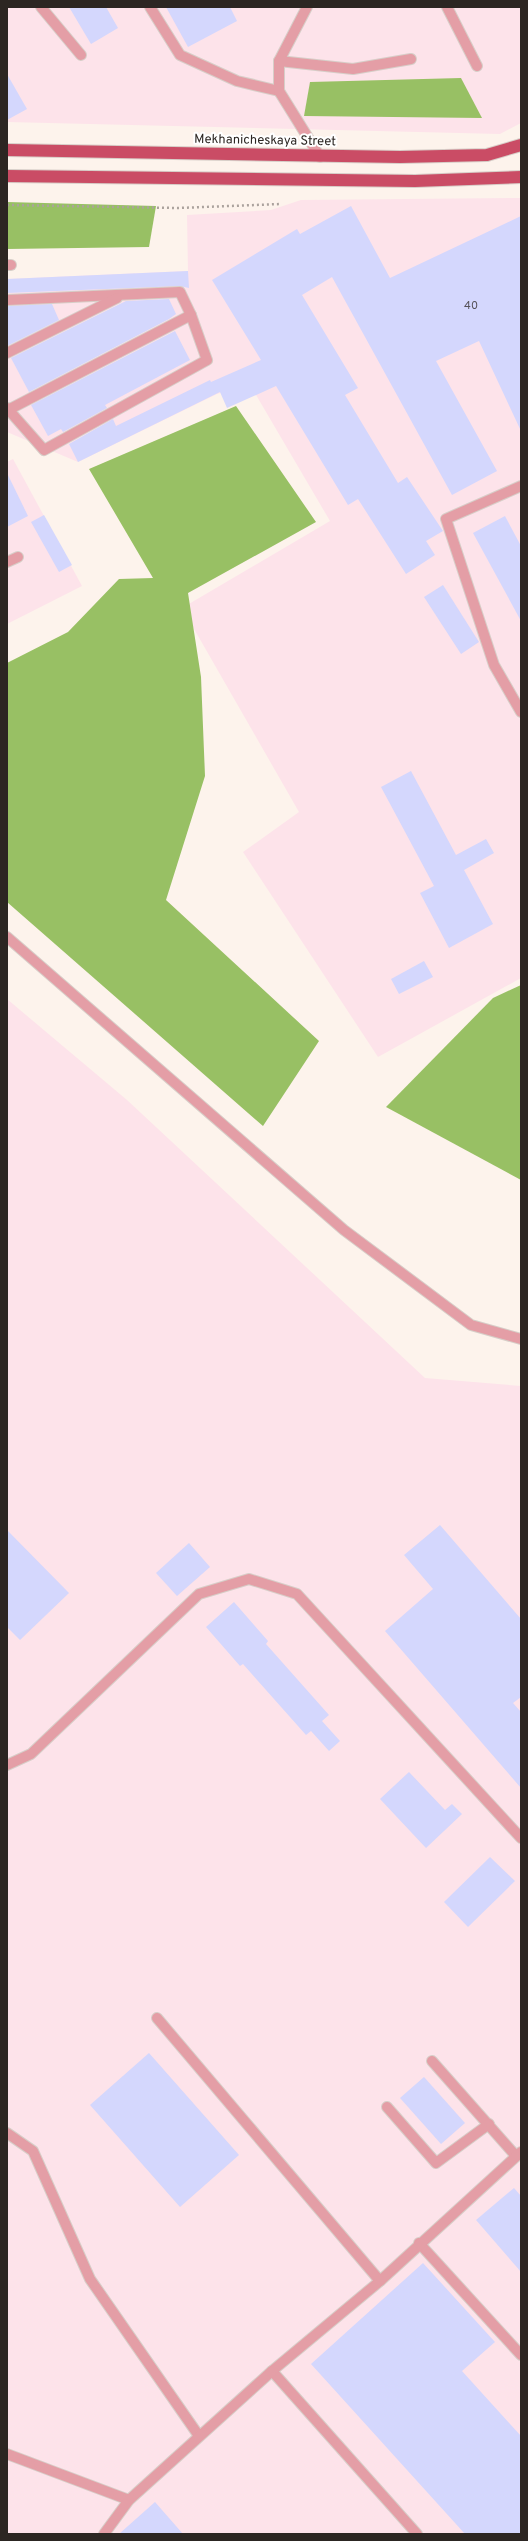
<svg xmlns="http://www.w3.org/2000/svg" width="528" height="2541" font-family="Overpass,sans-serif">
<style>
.industrial{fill:#fde3ea}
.forest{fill:#98c064}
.building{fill:#d4d7fd}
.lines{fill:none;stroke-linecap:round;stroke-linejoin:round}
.service-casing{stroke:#d7cec8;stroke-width:12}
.primary-casing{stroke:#d7cec8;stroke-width:14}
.path{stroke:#aba29d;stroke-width:2.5;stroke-dasharray:2 3;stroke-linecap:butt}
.service{stroke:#e49ea6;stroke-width:10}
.primary{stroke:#ca4c65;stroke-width:12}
.labels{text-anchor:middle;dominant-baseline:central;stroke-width:4;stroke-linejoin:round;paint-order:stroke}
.number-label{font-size:11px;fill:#565259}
.street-label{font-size:13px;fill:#2c2622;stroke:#fff}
</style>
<rect width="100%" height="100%" fill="#fdf3ec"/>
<!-- industrial -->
<g class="industrial">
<path d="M 7,7 L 521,7 L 521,123 L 500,134 L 7,122 Z"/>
<path d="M 521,198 L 521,978 L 378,1057 L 243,852 L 299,812 L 182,608 L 330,521 L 249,383 L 217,394 L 78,462 L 7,432 L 7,279 L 188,271 L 187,215 L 271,210 L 301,200 Z"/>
<path d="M 13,459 L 82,586 L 7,624 L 7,462 Z"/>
<path d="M 7,999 L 127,1100 L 425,1378 L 521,1386 L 521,2534 L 7,2534 Z"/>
</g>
<!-- forest -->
<g class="forest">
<path d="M 461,78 L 482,118 L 304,116 L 310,82 Z"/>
<path d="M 7,202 L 156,206 L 149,247 L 7,249 Z"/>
<path d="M 236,406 L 316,522 L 188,593 L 201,677 L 205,776 L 166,900 L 319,1041 L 263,1126 L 7,902 L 7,663 L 68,632 L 119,579 L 153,578 L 89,469 Z"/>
<path d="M 521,985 L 521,1180 L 386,1107 L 493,998 Z"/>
</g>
<!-- building -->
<g class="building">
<path d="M 69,7 L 106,7 L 118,28 L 91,44 Z"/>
<path d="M 166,7 L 230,7 L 237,21 L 188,47 Z"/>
<path d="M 7,74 L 27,109 L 7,120 Z"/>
<path d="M 351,206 L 390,278 L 521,216 L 521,431 L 479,341 L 436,361 L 497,471 L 452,495 L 332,277 L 302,295 L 358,388 L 345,395 L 398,483 L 407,477 L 443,531 L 426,541 L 435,555 L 406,574 L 358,499 L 348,505 L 276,386 L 227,408 L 220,392 L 78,462 L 69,444 L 113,419 L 116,426 L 210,380 L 211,382 L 261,360 L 212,280 L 297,229 L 300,234 Z"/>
<path d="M 188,271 L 189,288 L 180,286 L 7,293 L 7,279 Z"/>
<path d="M 169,299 L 176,314 L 169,319 L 29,392 L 11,358 L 126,301 Z"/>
<path d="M 52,304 L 59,320 L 7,346 L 7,306 Z"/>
<path d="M 175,331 L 190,360 L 105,405 L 107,408 L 63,432 L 61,429 L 48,436 L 31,405 Z"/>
<path d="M 7,473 L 28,516 L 7,527 Z"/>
<path d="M 44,515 L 72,565 L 59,572 L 31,522 Z"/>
<path d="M 505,516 L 521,546 L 521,621 L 473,533 Z"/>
<path d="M 443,585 L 479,642 L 461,654 L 424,597 Z"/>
<path d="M 411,771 L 456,855 L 486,839 L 494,853 L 464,870 L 493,924 L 449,948 L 420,893 L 434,886 L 381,787 Z"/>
<path d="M 424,961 L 433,977 L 399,994 L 391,979 Z"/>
<path d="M 440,1525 L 521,1619 L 521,1697 L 513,1703 L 521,1712 L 521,1788 L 385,1631 L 433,1589 L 404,1555 Z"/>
<path d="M 7,1530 L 69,1593 L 20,1640 L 7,1627 Z"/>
<path d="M 189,1543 L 210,1567 L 177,1596 L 156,1573 Z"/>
<path d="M 234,1602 L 268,1641 L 266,1644 L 329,1715 L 322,1721 L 340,1741 L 329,1751 L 311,1731 L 306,1735 L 243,1664 L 240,1666 L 206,1627 Z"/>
<path d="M 409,1772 L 445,1810 L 452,1804 L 462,1814 L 426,1848 L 380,1799 Z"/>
<path d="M 490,1857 L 515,1881 L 468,1927 L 444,1902 Z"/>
<path d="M 149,2053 L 239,2155 L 180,2207 L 90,2105 Z"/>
<path d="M 424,2077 L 465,2123 L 441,2144 L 400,2098 Z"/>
<path d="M 514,2188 L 521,2196 L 521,2272 L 476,2220 Z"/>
<path d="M 423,2263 L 495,2342 L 462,2371 L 521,2436 L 521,2534 L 465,2534 L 311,2364 Z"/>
<path d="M 155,2502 L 183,2534 L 119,2534 Z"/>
</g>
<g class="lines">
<!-- service casing -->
<g class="service-casing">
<g id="service">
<path d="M 41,7 L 81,55"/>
<path d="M 150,7 L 180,55 L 237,81 L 279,91"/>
<path d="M 307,7 L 279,61 L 279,91 L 320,157"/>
<path d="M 447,7 L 477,66"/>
<path d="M 279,61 L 353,69 L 411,59"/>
<path d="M 7,265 L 11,265"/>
<path d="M 7,300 L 180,292 L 191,315 L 207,360 L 44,450 L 7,408"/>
<path d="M 7,353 L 117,298"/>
<path d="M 8,410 L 191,315"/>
<path d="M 521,486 L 446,519 L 494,665 L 521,712"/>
<path d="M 7,562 L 18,557"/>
<path d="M 7,937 L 344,1230 L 471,1325 L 521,1339"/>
<path d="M 7,1765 L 31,1754 L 199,1594 L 249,1579 L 297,1594 L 521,1838"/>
<path d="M 157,2018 L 380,2281"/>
<path d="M 432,2061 L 516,2156"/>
<path d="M 387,2107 L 436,2163 L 489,2124"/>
<path d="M 7,2133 L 33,2151 L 90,2279 L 199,2436"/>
<path d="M 419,2243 L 521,2355"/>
<path d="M 272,2371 L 417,2534"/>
<path d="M 7,2454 L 129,2500"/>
<path d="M 104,2534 L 129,2500 L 272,2371 L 380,2281 L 521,2152"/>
</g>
</g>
<!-- primary casing -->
<g class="primary-casing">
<g id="primary">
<path d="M 7,150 L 400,157 L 487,155 L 521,145"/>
<path d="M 7,176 L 415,181 L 521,177"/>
</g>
</g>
<!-- path -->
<path class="path" d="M 7,205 L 178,208 L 281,204"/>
<!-- service -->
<use href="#service" class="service"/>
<!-- primary -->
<use href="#primary" class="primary"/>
</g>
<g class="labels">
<!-- number labels -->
<g class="number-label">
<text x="471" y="306">40</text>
</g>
<!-- street labels -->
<g class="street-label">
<text transform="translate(265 141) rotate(1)">Mekhanicheskaya Street</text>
</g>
</g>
<!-- border -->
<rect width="528" height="2541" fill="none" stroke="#2c2622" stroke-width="16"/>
</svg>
